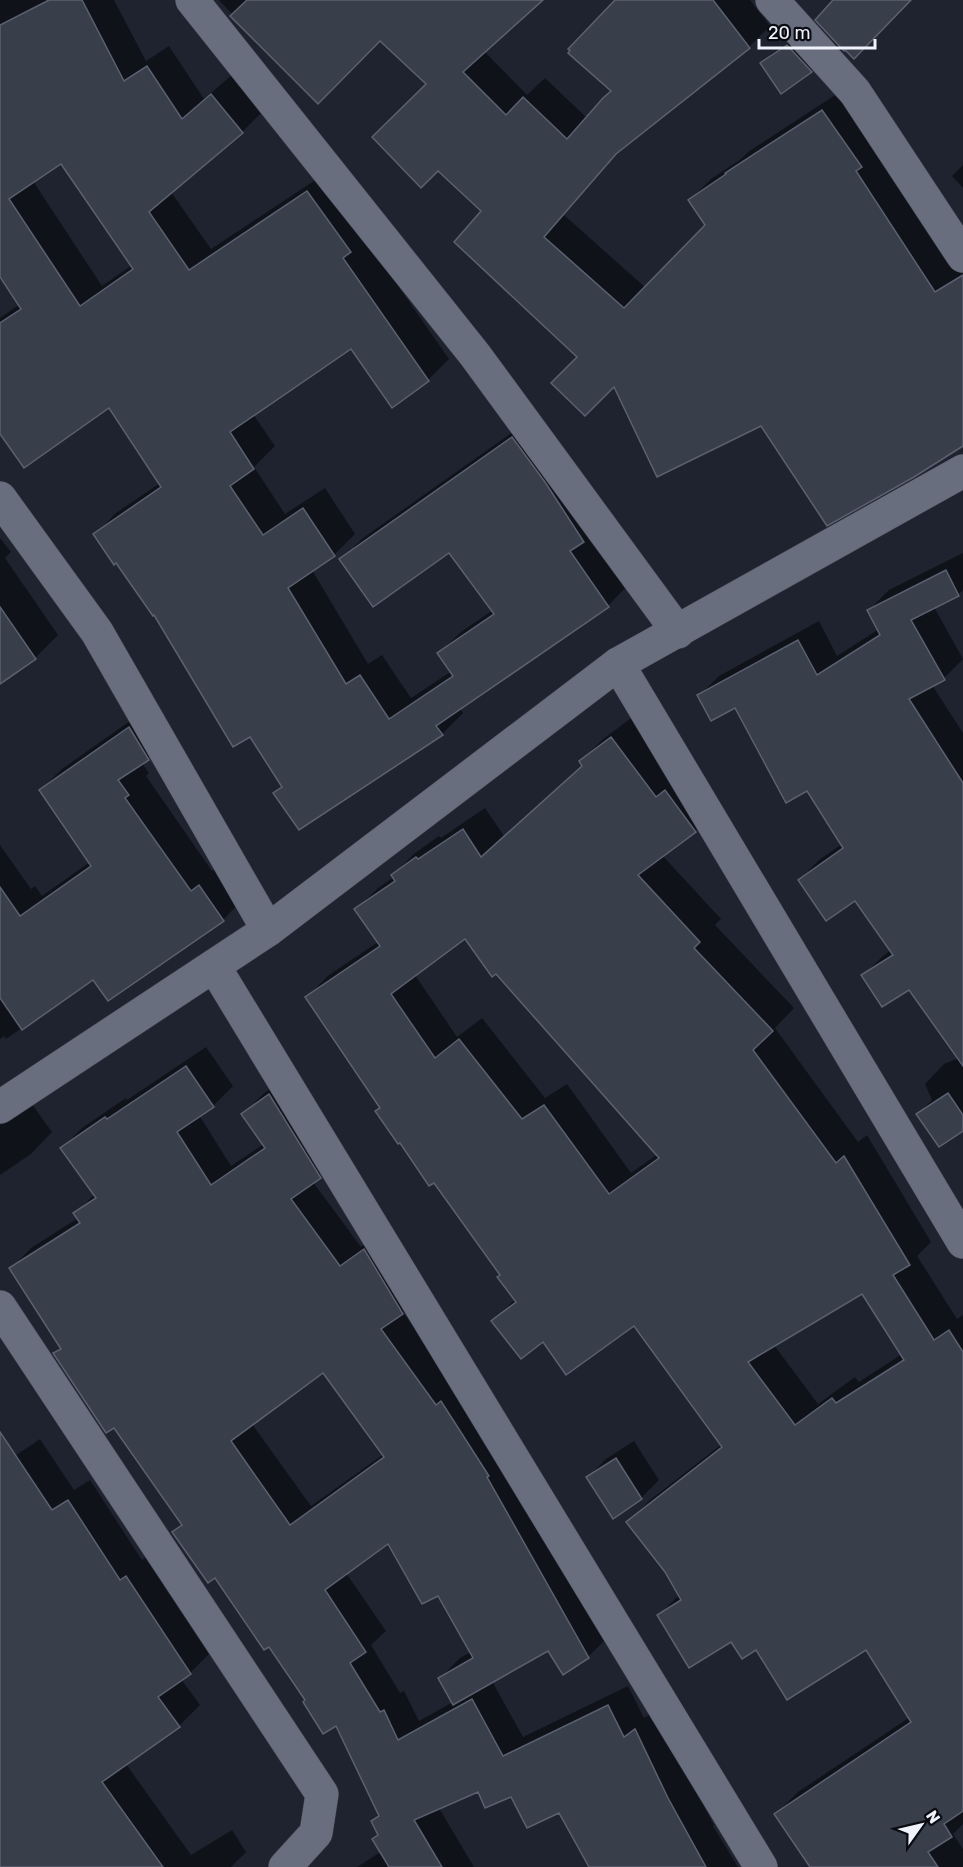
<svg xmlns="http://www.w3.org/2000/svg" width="963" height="1867" font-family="Rubik,sans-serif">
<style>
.shadow{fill:#0007;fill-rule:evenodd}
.building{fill:#393e4b;stroke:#5b6170;stroke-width:1.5;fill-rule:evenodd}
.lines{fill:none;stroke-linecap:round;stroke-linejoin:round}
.street-casing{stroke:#3b3f49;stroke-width:34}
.street{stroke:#686e7d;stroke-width:33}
</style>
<rect width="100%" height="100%" fill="#1e232f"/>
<!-- shadow -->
<g class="shadow">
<path d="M 0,0 L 114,0 L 146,61 L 169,46 L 204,99 L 233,74 L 264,110 L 242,132 L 171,192 L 211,249 L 329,171 L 364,237 L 449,359 L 428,380 L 351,347 L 253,414 L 275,446 L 254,467 L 285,514 L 325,488 L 355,534 L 334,555 L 312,570 L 368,664 L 382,655 L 411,698 L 452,671 L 439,653 L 461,632 L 493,610 L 450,551 L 341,559 L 363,538 L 534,417 L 629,584 L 608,606 L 460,708 L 463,713 L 442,734 L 275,793 L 283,785 L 250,735 L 95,535 L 116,513 L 160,483 L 109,406 L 0,432 L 0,318 L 20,304 L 0,274 ZM 61,162 L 132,265 L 102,286 L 33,181 Z"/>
<path d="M 219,0 L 540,0 L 484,51 L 527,95 L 545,78 L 587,118 L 613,90 L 617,0 L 750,0 L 770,26 L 749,47 L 624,145 L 564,215 L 646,288 L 707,226 L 690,200 L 711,179 L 741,159 L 748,152 L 843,90 L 877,150 L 956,272 L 963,268 L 963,444 L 761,424 L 614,385 L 580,357 L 483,210 L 428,84 L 380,39 L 233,15 Z"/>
<path d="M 797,37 L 820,63 L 811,71 L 762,63 L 771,54 Z"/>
<path d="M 963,165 L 963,188 L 952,176 Z"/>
<path d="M 0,538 L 11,552 L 5,558 L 58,635 L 35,658 L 0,682 Z"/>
<path d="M 963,553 L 963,590 L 958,595 L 934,607 L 963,659 L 944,678 L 932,685 L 963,733 L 963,1129 L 918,1114 L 932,1100 L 925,1084 L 944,1064 L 959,1058 L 909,988 L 863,975 L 883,956 L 891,950 L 855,899 L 799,880 L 819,860 L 842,844 L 807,789 L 736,706 L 699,696 L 719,676 L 819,621 L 837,656 L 879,629 L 869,610 L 889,590 Z"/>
<path d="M 150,707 L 169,737 L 142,763 L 149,773 L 146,776 L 212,871 L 221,865 L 244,898 L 223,920 L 109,999 L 94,978 L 6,1039 L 4,1036 L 0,1039 L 0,845 L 31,889 L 35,886 L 42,896 L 90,862 L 40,790 L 62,769 Z"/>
<path d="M 634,716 L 717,808 L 695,831 L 662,855 L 721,919 L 715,925 L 794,1008 L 775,1028 L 858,1142 L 867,1135 L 931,1242 L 917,1256 L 957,1319 L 963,1315 L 963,1824 L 953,1834 L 963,1849 L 963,1867 L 819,1867 L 776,1814 L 798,1792 L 910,1717 L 867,1648 L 757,1648 L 659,1615 L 680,1594 L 666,1571 L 628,1522 L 650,1500 L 722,1444 L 634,1324 L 543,1340 L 493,1321 L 515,1299 L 501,1274 L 381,1107 L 307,997 L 329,975 L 378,942 L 356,910 L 378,888 L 394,877 L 393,875 L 415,853 L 439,836 L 441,838 L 485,808 L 504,836 L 583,765 L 581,761 L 603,739 ZM 466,937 L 658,1154 L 631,1173 L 567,1084 L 545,1098 L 482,1018 L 457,1037 L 415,975 ZM 863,1292 L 902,1354 L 859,1382 L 855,1377 L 818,1404 L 774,1345 Z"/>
<path d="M 206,1047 L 233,1086 L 213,1106 L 199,1115 L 231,1166 L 264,1144 L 243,1114 L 263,1094 L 290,1075 L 340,1157 L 313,1182 L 361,1247 L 384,1230 L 423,1293 L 403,1312 L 457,1386 L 608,1637 L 588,1657 L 549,1649 L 492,1681 L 523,1737 L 628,1686 L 644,1718 L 655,1711 L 688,1777 L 714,1825 L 713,1826 L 738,1867 L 614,1867 L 560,1811 L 511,1795 L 479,1790 L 439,1808 L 474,1867 L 357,1867 L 382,1851 L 374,1839 L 379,1834 L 372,1821 L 380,1814 L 336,1724 L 307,1700 L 269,1645 L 216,1576 L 174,1532 L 183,1524 L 114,1426 L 55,1354 L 62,1347 L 11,1269 L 31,1248 L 78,1218 L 75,1214 L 95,1194 L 62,1148 L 82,1128 L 126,1098 L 127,1100 ZM 324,1371 L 384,1454 L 311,1506 L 252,1424 ZM 389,1542 L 438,1594 L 471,1652 L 460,1658 L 440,1678 L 453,1702 L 419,1721 L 404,1691 L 400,1693 L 371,1645 L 386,1631 L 346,1573 Z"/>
<path d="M 31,1103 L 52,1132 L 31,1154 L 0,1175 L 0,1122 Z"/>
<path d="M 40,1439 L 74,1490 L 90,1480 L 142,1560 L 148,1556 L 212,1651 L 190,1673 L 181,1679 L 200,1705 L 179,1726 L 126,1764 L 191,1855 L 232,1830 L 246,1852 L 231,1867 L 0,1867 L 0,1466 Z"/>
<path d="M 634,1441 L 659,1480 L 641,1498 L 588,1477 L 606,1459 Z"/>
</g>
<!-- building -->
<g class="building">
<path d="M 49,0 L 82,0 L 124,81 L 147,66 L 182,119 L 211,94 L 243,133 L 149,212 L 189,270 L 307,191 L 351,252 L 343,258 L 429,381 L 392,408 L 351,349 L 230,432 L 254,469 L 230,486 L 263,535 L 303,508 L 335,556 L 288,588 L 346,684 L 360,675 L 389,719 L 453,676 L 437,653 L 494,614 L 449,553 L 373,607 L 339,559 L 512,437 L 545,482 L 584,542 L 570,551 L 609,607 L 436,726 L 443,735 L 299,830 L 273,793 L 282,787 L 250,737 L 233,747 L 154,615 L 153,616 L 116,563 L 114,565 L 93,534 L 161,487 L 109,408 L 24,468 L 0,434 L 0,323 L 21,309 L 0,277 L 0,25 ZM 61,164 L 133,269 L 80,306 L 9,199 Z"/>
<path d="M 247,0 L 543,0 L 463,72 L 506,115 L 523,97 L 567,139 L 603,98 L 611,91 L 568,53 L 570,50 L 568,49 L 615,0 L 713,0 L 750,48 L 616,154 L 544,237 L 624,308 L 705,225 L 688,200 L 726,174 L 725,173 L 822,110 L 862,167 L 856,171 L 935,292 L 963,275 L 963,446 L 914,477 L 827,526 L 761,426 L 657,477 L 614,387 L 585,416 L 551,383 L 577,357 L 454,242 L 481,211 L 438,171 L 421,188 L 372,137 L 426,84 L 380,41 L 318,104 L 230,16 Z"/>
<path d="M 833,0 L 911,0 L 854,59 L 845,50 L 844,51 L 815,20 Z"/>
<path d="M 787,45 L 812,72 L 781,94 L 760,63 Z"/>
<path d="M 946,570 L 959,596 L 911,620 L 945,680 L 909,699 L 963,783 L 963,1066 L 909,990 L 882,1007 L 861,975 L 893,955 L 855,901 L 826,921 L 798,880 L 843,848 L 807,791 L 786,803 L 735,708 L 711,721 L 697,695 L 798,640 L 817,675 L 880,635 L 867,610 Z"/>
<path d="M 0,607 L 36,659 L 0,684 Z"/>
<path d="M 129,727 L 149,760 L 118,780 L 129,795 L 125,798 L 191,891 L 199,885 L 224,921 L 108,1001 L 93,980 L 22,1030 L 0,998 L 0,887 L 20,916 L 91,866 L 39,790 Z"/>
<path d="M 611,737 L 656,797 L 665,790 L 696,832 L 638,875 L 700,942 L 694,948 L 773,1031 L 753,1050 L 836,1163 L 844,1156 L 910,1265 L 893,1275 L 934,1340 L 949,1330 L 963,1352 L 963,1811 L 944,1824 L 952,1837 L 928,1852 L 938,1867 L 810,1867 L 774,1814 L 911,1722 L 866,1650 L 787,1700 L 756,1650 L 742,1659 L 731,1642 L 689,1668 L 657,1615 L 681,1600 L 665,1572 L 626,1522 L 722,1447 L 634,1326 L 566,1375 L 543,1342 L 521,1359 L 491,1321 L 516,1302 L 497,1277 L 500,1275 L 434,1183 L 429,1186 L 400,1143 L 398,1144 L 375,1111 L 380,1108 L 305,997 L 380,946 L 354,909 L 395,881 L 391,875 L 416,857 L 418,859 L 463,829 L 481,857 L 582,766 L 579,761 ZM 465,939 L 492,977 L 496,974 L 659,1158 L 609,1194 L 544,1105 L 522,1119 L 459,1039 L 435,1058 L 391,994 ZM 862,1294 L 904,1360 L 836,1403 L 832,1398 L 795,1425 L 748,1362 Z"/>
<path d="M 186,1066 L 214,1107 L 177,1132 L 211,1185 L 265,1148 L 241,1114 L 269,1094 L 321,1178 L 291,1199 L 340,1266 L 364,1249 L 403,1314 L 381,1329 L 436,1405 L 441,1401 L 489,1476 L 487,1477 L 589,1658 L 563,1675 L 548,1651 L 453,1705 L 438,1678 L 473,1658 L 438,1596 L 422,1604 L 388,1544 L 325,1590 L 366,1652 L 350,1663 L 380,1712 L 384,1710 L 398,1740 L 472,1699 L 503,1756 L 608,1705 L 624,1737 L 635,1729 L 668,1798 L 706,1867 L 589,1867 L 559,1813 L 527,1828 L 511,1797 L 485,1808 L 478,1792 L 414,1820 L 442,1867 L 389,1867 L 372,1839 L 378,1835 L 371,1821 L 379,1816 L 336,1726 L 323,1734 L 303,1702 L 305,1700 L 269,1647 L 264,1650 L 215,1578 L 208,1583 L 172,1532 L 182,1525 L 114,1428 L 106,1433 L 53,1353 L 61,1349 L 9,1268 L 80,1223 L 73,1213 L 96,1198 L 60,1148 L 105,1117 L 107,1119 ZM 323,1373 L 384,1457 L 290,1525 L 231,1441 Z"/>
<path d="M 948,1093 L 963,1115 L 963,1131 L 939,1147 L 916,1114 Z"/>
<path d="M 0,1432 L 52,1510 L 68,1500 L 120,1580 L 126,1576 L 191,1674 L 158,1697 L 180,1727 L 102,1782 L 163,1867 L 0,1867 Z"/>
<path d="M 616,1458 L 642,1499 L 613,1519 L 586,1477 Z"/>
</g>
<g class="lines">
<!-- street casing -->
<g class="street-casing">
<g id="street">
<path d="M 192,0 L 475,355 L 678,632"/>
<path d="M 772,0 L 855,92 L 963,256"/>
<path d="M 0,498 L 97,632 L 268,930"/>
<path d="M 618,664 L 963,1242"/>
<path d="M 214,966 L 761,1867"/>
<path d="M 0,1107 L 268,930 L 618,664 L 963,471"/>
<path d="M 0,1307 L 322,1794 L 316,1833 L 285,1867"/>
</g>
</g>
<!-- street -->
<use href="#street" class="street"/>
</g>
<!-- north arrow -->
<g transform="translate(921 1825) rotate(56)" stroke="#0a0c12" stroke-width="4.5" paint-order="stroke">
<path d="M0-4.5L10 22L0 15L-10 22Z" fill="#f0f3fc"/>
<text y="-9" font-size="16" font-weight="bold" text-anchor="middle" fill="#f0f3fc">N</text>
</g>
<!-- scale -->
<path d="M759 39v9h116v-9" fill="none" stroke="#f0f3fc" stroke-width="3"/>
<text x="768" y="39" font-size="18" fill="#f0f3fc" stroke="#0a0c12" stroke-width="4.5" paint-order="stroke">20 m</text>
</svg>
